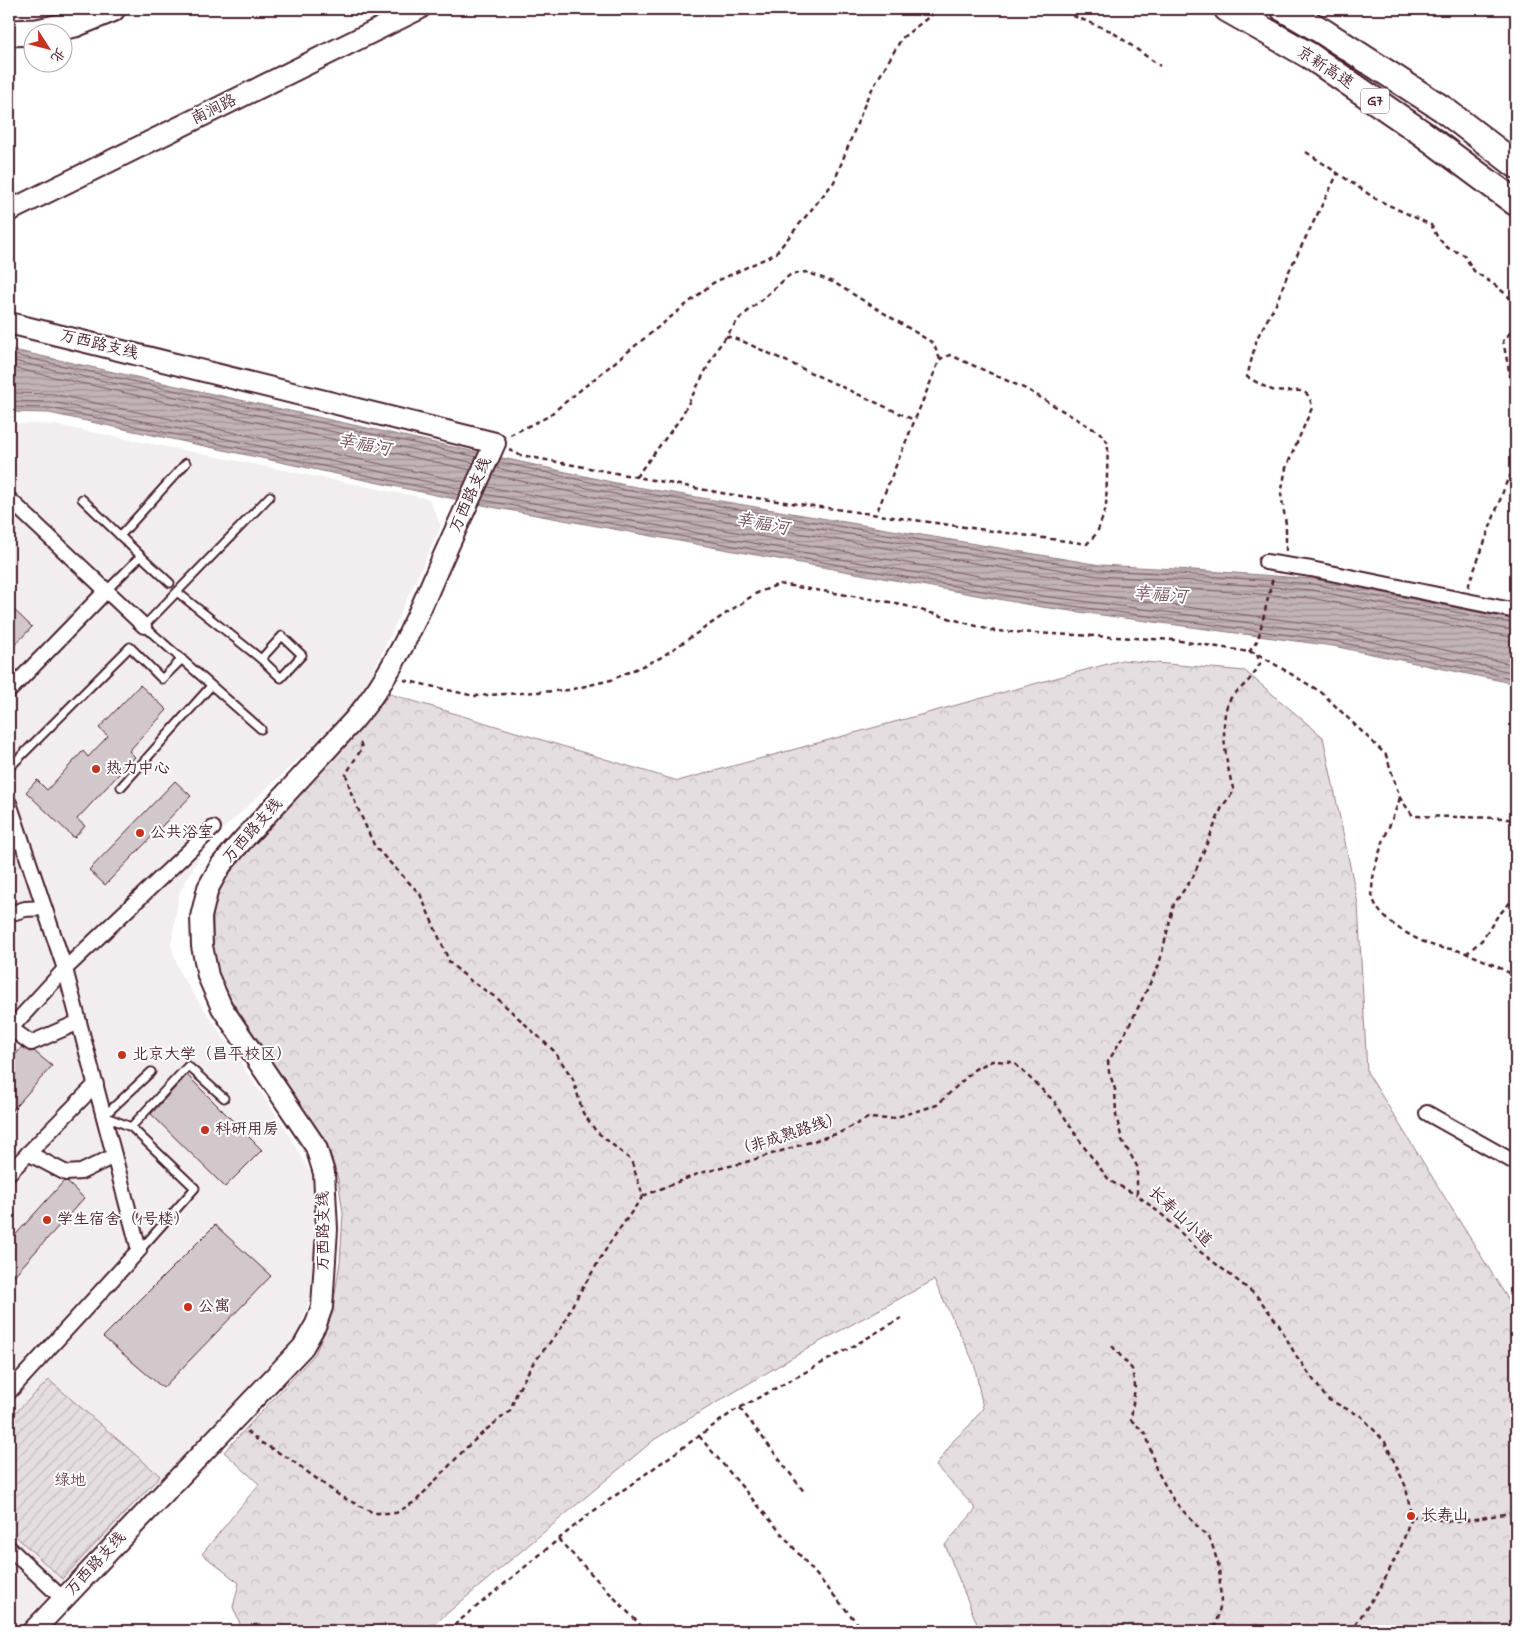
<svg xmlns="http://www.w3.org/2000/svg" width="1525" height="1640" font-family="'Indie Flower','LXGW WenKai TC',sans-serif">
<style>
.built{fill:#f2eeef}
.forest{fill:url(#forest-crowns);stroke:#987e86}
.garden{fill:url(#garden-furrows);stroke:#987e86}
.water{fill:url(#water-rules);stroke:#91787e}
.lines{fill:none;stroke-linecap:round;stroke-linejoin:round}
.shore{stroke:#7a5a63;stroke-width:1}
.building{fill:#d2c7cb;stroke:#4a1f2b}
.lane-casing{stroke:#4a1f2b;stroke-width:11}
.street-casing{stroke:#4a1f2b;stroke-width:18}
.secondary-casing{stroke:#4a1f2b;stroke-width:24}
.highway-casing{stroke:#4a1f2b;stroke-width:29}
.path{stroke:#4a1f2b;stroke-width:2.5;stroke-dasharray:5 4;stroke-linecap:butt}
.lane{stroke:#fff;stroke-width:7}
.street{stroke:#fff;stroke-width:14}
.secondary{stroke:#fff;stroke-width:20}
.highway{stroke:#fff;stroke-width:25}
.poi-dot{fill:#c8321e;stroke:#fff;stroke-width:2}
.labels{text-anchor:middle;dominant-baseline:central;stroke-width:4;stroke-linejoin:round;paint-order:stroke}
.shield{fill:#fff;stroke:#80626b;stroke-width:1}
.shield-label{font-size:15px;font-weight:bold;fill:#4a1f2b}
.street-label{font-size:16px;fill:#4a1f2b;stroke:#fff}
.poi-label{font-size:16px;fill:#4a1f2b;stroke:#fff;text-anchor:start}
.park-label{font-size:16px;fill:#714f58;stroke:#fff}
.water-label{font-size:18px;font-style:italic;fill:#74535c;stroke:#fff}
</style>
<defs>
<pattern id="forest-crowns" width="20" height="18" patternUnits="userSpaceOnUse" patternTransform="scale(1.25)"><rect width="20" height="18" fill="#e5dee0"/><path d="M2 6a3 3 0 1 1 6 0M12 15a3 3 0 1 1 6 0" fill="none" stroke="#c6bec0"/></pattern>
<pattern id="garden-furrows" width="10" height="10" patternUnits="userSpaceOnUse" patternTransform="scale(1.25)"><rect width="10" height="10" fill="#e5dee0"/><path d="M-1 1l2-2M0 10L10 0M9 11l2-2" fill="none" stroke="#c6bec0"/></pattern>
<pattern id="water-rules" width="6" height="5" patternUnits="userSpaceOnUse" patternTransform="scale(1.25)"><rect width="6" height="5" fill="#c1b3b6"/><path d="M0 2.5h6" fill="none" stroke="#9f9194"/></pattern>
</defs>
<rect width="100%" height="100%" fill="#fff"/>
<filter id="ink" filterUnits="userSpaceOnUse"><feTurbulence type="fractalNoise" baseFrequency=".02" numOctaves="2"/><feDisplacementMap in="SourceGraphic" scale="10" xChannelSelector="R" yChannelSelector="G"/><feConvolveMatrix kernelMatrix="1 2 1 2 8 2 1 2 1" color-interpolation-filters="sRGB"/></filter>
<g filter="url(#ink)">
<!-- built -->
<path class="built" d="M 9,423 L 56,425 L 429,499 L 441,526 L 358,704 L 205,846 L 179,894 L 171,946 L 181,975 L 289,1134 L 315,1182 L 312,1294 L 295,1341 L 23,1631 L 9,1631 Z"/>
<!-- forest -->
<path class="forest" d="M 1122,660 L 1245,671 L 1323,737 L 1358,904 L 1367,1072 L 1516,1312 L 1516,1631 L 980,1631 L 945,1545 L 976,1509 L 936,1466 L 954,1440 L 969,1426 L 983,1408 L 974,1363 L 934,1280 L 812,1346 L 655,1439 L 426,1631 L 243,1631 L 233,1607 L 239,1583 L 202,1554 L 259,1484 L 224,1452 L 315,1354 L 332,1314 L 340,1262 L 343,1213 L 338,1179 L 328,1145 L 230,998 L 213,959 L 213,911 L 222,883 L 252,845 L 390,694 L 678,781 Z"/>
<!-- garden -->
<path class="garden" d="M 49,1380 L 160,1476 L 62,1579 L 9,1530 L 9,1419 Z"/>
<!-- water -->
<path class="water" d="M 9,349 L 625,485 L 1100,565 L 1194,570 L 1314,579 L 1516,620 L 1516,684 L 1333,646 L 1042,607 L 492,507 L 49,413 L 9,412 Z"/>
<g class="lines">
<!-- shore -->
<g class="shore">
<path d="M 9,354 L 477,457"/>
<path d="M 9,360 L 474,463"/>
<path d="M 9,367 L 471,470"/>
<path d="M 9,393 L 53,394 L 465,482"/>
<path d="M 9,401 L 52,402 L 462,489"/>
<path d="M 9,407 L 50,408 L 459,495"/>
<path d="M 499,462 L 625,490 L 1099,570 L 1194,575 L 1313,584 L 1516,624"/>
<path d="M 496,468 L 624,496 L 1098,576 L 1194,581 L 1312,590 L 1516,631"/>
<path d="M 493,475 L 622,503 L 1097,584 L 1193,589 L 1311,598 L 1516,638"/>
<path d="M 488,487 L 1045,588 L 1336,627 L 1516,665"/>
<path d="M 484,494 L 1043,596 L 1335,634 L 1516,673"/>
<path d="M 482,500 L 1042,602 L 1334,641 L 1516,679"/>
</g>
</g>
<!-- building -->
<g class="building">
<path d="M 9,605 L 32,627 L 9,651 Z"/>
<path d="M 140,685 L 167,710 L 129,751 L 135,757 L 77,819 L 85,826 L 74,838 L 26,792 L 37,780 L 47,790 L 83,751 L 88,757 L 108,736 L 99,728 Z"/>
<path d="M 175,781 L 191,796 L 105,885 L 89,870 Z"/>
<path d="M 22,1047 L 30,1052 L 34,1051 L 52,1066 L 9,1114 L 9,1062 Z"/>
<path d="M 187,1075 L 262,1150 L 225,1187 L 151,1114 Z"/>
<path d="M 64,1181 L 67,1182 L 84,1198 L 9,1281 L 9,1242 Z"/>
<path d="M 215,1225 L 271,1276 L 163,1388 L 103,1337 Z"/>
</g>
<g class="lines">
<!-- lane casing -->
<g class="lane-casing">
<g id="lane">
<path d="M 82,499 L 141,556 L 106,591"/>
<path d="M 120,536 L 186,463"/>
<path d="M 141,556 L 170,583"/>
<path d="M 177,592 L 261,659"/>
<path d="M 282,636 L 302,655 L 281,678 L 261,659 Z"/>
<path d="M 261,729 L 144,626 L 270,496"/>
<path d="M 9,768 L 130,647 L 162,679 L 182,659"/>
<path d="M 121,787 L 211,686"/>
<path d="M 131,1127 L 188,1066 L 224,1098"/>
<path d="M 140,1250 L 195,1188 L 131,1127 L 104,1116 L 151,1072"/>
</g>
</g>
<!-- street casing -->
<g class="street-casing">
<g id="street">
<path d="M 9,499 L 144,626"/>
<path d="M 1266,562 L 1311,569 L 1516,611"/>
<path d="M 9,691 L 106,591"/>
<path d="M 9,803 L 65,969 L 139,1250 L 9,1392"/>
<path d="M 9,845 L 20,837"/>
<path d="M 9,914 L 25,909 L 44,908"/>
<path d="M 10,1028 L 31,1043 L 79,1022"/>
<path d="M 9,1030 L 65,969 L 213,828"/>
<path d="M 1427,1113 L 1516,1163"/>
<path d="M 28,1153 L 66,1173 L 81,1172 L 114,1156"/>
<path d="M 9,1173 L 96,1084"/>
<path d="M 9,1548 L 63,1599"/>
</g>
</g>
<!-- secondary casing -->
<g class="secondary-casing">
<g id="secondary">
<path d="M 9,211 L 419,9"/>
<path d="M 9,323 L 495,443 C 476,486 456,528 437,571 C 415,623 391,677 354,720 L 242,841 L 221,865 L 208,888 L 201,917 L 202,946 L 208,976 L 222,1008 L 316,1147 L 324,1173 L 327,1229 L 322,1307 L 316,1324 L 303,1347 L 33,1631"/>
</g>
</g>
<!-- highway casing -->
<g class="highway-casing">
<g id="highway">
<path d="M 1227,9 L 1310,56 L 1422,133 L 1516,203"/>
<path d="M 1284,9 L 1322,31 L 1443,109 L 1516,165"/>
<path d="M 9,33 L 37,32 L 75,24 L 112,9"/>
</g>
</g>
<!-- path -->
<g class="path">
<path d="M 1056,9 L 1111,31 L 1160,66"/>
<path d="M 1306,152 L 1376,199 L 1431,225 L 1438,238 L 1448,248 L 1464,255 L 1474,271 L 1496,286 L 1508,296 L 1516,308"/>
<path d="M 1516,326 L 1503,341 L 1512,385 L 1512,407 L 1516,412"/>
<path d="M 726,336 L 740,340 L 914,420"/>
<path d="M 510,435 L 547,417 L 713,283 L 775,254 L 834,182 L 868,96 L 902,38 L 939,9"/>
<path d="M 509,450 L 520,455 L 727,494 L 1087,544 L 1097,533 L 1106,508 L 1108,443 L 1100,433 L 1028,390 L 950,355 L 940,359 L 876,514"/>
<path d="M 636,477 L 680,419 L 717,349 L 739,319 L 791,274 L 806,272 L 833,282 L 933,343 L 940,359"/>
<path d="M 1286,551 L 1286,524 L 1281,494 L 1286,468 L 1312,408 C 1309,380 1290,396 1272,390 C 1264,387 1255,381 1247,377 L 1257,338 L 1276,304 L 1288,273 L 1338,173"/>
<path d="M 1468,587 L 1507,481 L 1516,467"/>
<path d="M 1249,652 L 1258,640 L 1273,577"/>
<path d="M 1257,654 L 1260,664 C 1256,670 1252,678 1246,683 C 1240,690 1232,694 1228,703 C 1219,724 1227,770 1234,791 L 1222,807 L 1193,877 L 1174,904 L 1159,965 L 1129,1026 L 1108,1062 L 1109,1072 L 1115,1089 L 1116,1115 L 1122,1140 L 1137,1166 L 1137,1195 L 1166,1218 L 1198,1250 L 1256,1295 L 1279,1325 L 1295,1354 L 1327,1399 L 1361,1416 L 1385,1442 L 1406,1487 L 1411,1516 L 1403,1542 L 1382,1585 L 1351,1631"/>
<path d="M 404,680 L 474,696 L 569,690 L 611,680 L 660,658 L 755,594 L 779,584 L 896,603 L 994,631 L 1174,640 L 1256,653 L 1321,692 L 1386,755 L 1400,798 L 1413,816 L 1503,818 L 1516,821"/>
<path d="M 1400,798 C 1390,827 1373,859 1372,890 C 1371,917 1412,938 1434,946 C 1441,949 1449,948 1456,950 C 1476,955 1497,967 1516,976"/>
<path d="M 1466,954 L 1482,940 L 1497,917 L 1516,896"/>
<path d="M 643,1196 L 700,1173 L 743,1163 L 839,1133 L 868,1118 L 890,1119 L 937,1105 L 975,1069 L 992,1061 L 1013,1062 L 1054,1101 L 1084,1147 L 1110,1181 L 1137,1195"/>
<path d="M 1112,1346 L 1132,1369 L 1135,1386 L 1131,1420 L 1146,1434 L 1156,1469 L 1174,1501 L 1211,1541 L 1219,1567 L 1221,1603 L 1214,1631"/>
<path d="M 740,1408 L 805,1493"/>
<path d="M 247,1431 L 260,1442 L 290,1459 L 340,1496 L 374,1513 L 396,1513 L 416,1501 L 466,1448 L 487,1429 L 510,1411 L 517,1392 L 532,1365 L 562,1327 L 573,1304 L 611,1241 L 643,1196 L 631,1160 L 596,1131 L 583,1113 L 573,1079 L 554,1051 L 498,999 L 471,981 L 450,963 L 420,894 L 375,847 L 351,793 L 346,774 L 362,748 L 360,741"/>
<path d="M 699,1436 L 864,1631"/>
<path d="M 1411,1516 L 1457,1522 L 1516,1512"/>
<path d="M 558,1539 L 646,1631"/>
<path d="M 447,1631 L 588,1515 L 734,1411 L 857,1344 L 901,1318"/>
</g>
<!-- lane -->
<use href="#lane" class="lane"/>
<!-- street -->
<use href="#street" class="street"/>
<!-- secondary -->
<use href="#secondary" class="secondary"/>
<!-- highway -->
<use href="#highway" class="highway"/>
</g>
</g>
<!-- markers -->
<g class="poi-dot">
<circle cx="96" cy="769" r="5"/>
<circle cx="140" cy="833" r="5"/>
<circle cx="122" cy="1055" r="5"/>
<circle cx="205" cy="1130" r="5"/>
<circle cx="47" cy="1220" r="5"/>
<circle cx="188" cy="1307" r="5"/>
<circle cx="1411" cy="1516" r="5"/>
</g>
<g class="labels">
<!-- shield labels -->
<rect class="shield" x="1361" y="88.5" width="28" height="25" rx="4"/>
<g class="shield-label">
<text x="1375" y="101">G7</text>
</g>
<!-- street labels -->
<g class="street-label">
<text transform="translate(1325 68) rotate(33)">京新高速</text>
<text transform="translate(214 110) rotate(-26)">南涧路</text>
<text transform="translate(99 345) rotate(14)">万西路支线</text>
<text transform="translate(471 495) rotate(-66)">万西路支线</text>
<text transform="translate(253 831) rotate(-48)">万西路支线</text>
<text transform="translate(789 1135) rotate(-18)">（非成熟路线）</text>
<text transform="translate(1180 1217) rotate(43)">长寿山小道</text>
<text transform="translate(324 1231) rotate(-90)">万西路支线</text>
<text transform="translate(96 1564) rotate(-47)">万西路支线</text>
</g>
<!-- poi labels -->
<g class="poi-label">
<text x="106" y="769">热力中心</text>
<text x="150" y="833">公共浴室</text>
<text x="132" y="1055">北京大学（昌平校区）</text>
<text x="215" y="1130">科研用房</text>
<text x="57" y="1220">学生宿舍（1号楼）</text>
<text x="198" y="1307">公寓</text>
<text x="1421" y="1516">长寿山</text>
</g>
<!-- park labels -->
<g class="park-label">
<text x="70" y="1481">绿地</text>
</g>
<!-- water labels -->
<g class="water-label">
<text transform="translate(364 446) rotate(11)">幸福河</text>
<text transform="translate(762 525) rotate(11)">幸福河</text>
<text transform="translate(1160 596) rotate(5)">幸福河</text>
</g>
</g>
<!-- margin -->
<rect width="1525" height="1640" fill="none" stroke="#fff" stroke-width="30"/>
<rect x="15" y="15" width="1495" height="1610" fill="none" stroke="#4a1f2b" stroke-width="2" filter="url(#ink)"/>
<!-- north arrow -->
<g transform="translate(48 48) rotate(126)"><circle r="24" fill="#ffffff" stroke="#b7a5aa"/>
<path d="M0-4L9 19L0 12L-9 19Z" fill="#c8321e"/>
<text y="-8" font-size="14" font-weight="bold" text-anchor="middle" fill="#4a1f2b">北</text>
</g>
</svg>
